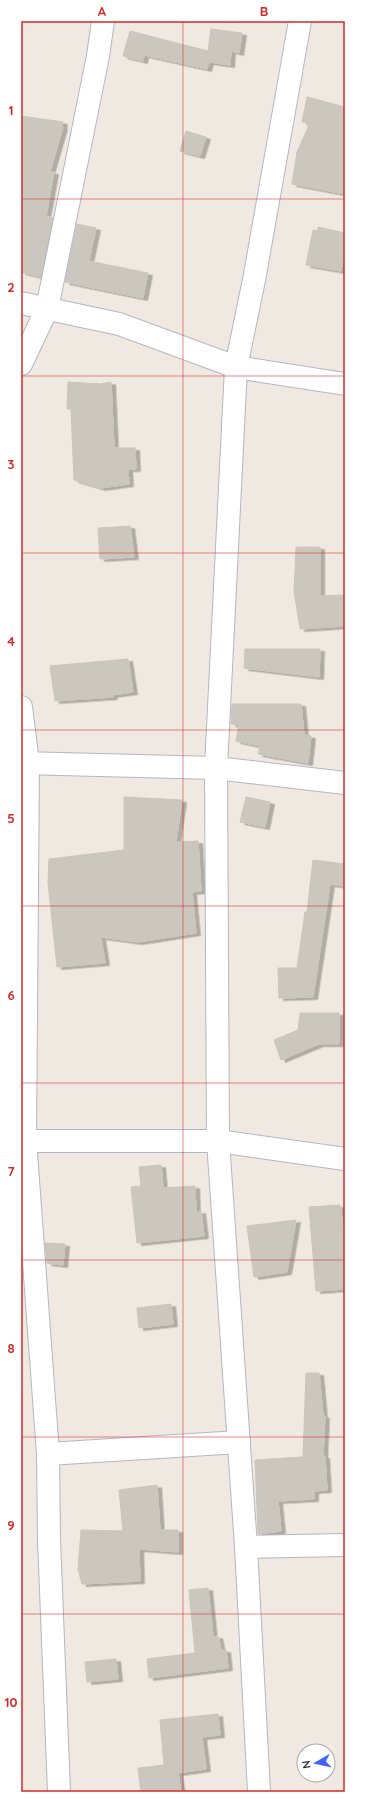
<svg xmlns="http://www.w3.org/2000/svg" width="366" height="1813" font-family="Quicksand,sans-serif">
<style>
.building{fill:#cbc7bf;stroke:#cbc5ba;filter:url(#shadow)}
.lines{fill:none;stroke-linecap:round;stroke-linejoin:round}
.street-casing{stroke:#b4b7c1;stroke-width:24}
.street{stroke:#fff;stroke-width:22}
.grid{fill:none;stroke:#d62828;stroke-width:1;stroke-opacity:0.55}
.neatline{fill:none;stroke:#d62828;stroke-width:1.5}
.grid-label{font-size:13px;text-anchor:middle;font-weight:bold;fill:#d62828}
</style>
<defs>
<filter id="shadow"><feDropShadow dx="4.5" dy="2.5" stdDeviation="0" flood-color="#0004"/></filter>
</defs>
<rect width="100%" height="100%" fill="#efe9e1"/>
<!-- building -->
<g class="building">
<path d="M 211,29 L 242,33 L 239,53 L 231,51 L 230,65 L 209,62 L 207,69 L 144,55 L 143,61 L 123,56 L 130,31 L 208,51 Z"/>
<path d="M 307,97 L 345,107 L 345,194 L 292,184 L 297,152 L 310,123 L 302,122 Z"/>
<path d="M 21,116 L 63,122 L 62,126 L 63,127 L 50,172 L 54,172 L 46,216 L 53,218 L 41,277 L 21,272 Z"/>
<path d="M 186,131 L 206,137 L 200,156 L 180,151 Z"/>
<path d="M 77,224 L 96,228 L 89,261 L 148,273 L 143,298 L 65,282 Z"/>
<path d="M 318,227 L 345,233 L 345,250 L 341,271 L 306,265 L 313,230 L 318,231 Z"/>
<path d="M 68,382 L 100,384 L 111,382 L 114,448 L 135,448 L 136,469 L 128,469 L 129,484 L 101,488 L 74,480 L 71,409 L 67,409 Z"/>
<path d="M 130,526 L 134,557 L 100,559 L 98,528 Z"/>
<path d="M 296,547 L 320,547 L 320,596 L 345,595 L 345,626 L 300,629 L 294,591 Z"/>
<path d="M 245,649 L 320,649 L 319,677 L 244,668 Z"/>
<path d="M 128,659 L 133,692 L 112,695 L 113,697 L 55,701 L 50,666 Z"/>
<path d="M 232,704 L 301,704 L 304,735 L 311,736 L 308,763 L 258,754 L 260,746 L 236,741 L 239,725 L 231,724 Z"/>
<path d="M 124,797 L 182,800 L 176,842 L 198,841 L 201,891 L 192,892 L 196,933 L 138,942 L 101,937 L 105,963 L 57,967 L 48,883 L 49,859 L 124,850 Z"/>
<path d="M 246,797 L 270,802 L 265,827 L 240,822 Z"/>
<path d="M 313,860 L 345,864 L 345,886 L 330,884 L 313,997 L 279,998 L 278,968 L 297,968 L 305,912 L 307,912 Z"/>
<path d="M 300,1013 L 339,1013 L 339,1044 L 319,1044 L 281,1060 L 274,1040 L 298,1030 Z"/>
<path d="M 161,1165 L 163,1188 L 195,1186 L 196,1212 L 201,1211 L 204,1236 L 137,1243 L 131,1187 L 141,1186 L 139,1167 Z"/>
<path d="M 340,1205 L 345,1239 L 345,1289 L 316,1291 L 309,1207 Z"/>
<path d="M 296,1220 L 287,1272 L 254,1277 L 247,1226 Z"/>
<path d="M 45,1243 L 65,1244 L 63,1265 L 47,1263 Z"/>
<path d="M 171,1304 L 173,1324 L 139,1328 L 137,1308 Z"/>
<path d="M 306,1373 L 319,1373 L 323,1416 L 325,1416 L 323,1456 L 325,1456 L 327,1490 L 314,1491 L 314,1499 L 278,1501 L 281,1531 L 258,1534 L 255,1460 L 303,1457 Z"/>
<path d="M 157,1485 L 160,1530 L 178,1530 L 178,1552 L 139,1549 L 140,1581 L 82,1584 L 78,1569 L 81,1530 L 123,1531 L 119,1490 Z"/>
<path d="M 208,1588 L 213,1637 L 218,1636 L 221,1650 L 226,1650 L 228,1668 L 149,1678 L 147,1659 L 195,1653 L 189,1590 Z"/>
<path d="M 116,1659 L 118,1679 L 87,1682 L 85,1662 Z"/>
<path d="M 218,1714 L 220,1735 L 202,1737 L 206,1769 L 178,1773 L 181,1792 L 141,1792 L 138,1768 L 164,1765 L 160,1720 Z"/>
</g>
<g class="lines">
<!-- street casing -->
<g class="street-casing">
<g id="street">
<path d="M 21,303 L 119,324 L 236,367 L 345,384"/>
<path d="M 21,364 L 47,309 L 98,56 L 103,21"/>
<path d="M 21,707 L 28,763 L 25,1139 L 48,1454 L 49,1539 L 59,1792"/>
<path d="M 21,763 L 216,768 L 345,783"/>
<path d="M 21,1141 L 218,1141 L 345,1159"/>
<path d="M 48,1454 L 239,1442"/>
<path d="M 246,1547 L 345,1545"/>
<path d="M 259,1792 L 246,1547 L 218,1141 L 216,768 L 236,367 L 254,280 L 300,21"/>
</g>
</g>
<!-- street -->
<use href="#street" class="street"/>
</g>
<!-- grid -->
<path class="grid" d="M 183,21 L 183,1792M 21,199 L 345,199M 21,376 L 345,376M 21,553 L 345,553M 21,730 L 345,730M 21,906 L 345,906M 21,1083 L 345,1083M 21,1260 L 345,1260M 21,1437 L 345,1437M 21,1614 L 345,1614"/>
<!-- border -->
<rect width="366" height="1813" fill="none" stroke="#ffffff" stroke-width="44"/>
<!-- north arrow -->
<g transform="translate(316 1763) rotate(261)"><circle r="19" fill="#ffffff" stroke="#ababab"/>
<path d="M0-3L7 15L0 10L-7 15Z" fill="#4264fb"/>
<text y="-6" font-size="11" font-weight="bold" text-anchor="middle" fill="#2e2e2e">N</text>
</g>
<rect x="22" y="22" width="322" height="1769" class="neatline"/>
<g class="grid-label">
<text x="102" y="16">A</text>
<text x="264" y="16">B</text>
<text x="11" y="115">1</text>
<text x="11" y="292">2</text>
<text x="11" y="469">3</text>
<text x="11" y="646">4</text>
<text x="11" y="823">5</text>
<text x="11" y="1000">6</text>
<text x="11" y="1176">7</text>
<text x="11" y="1353">8</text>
<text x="11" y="1530">9</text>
<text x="11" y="1707">10</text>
</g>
</svg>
